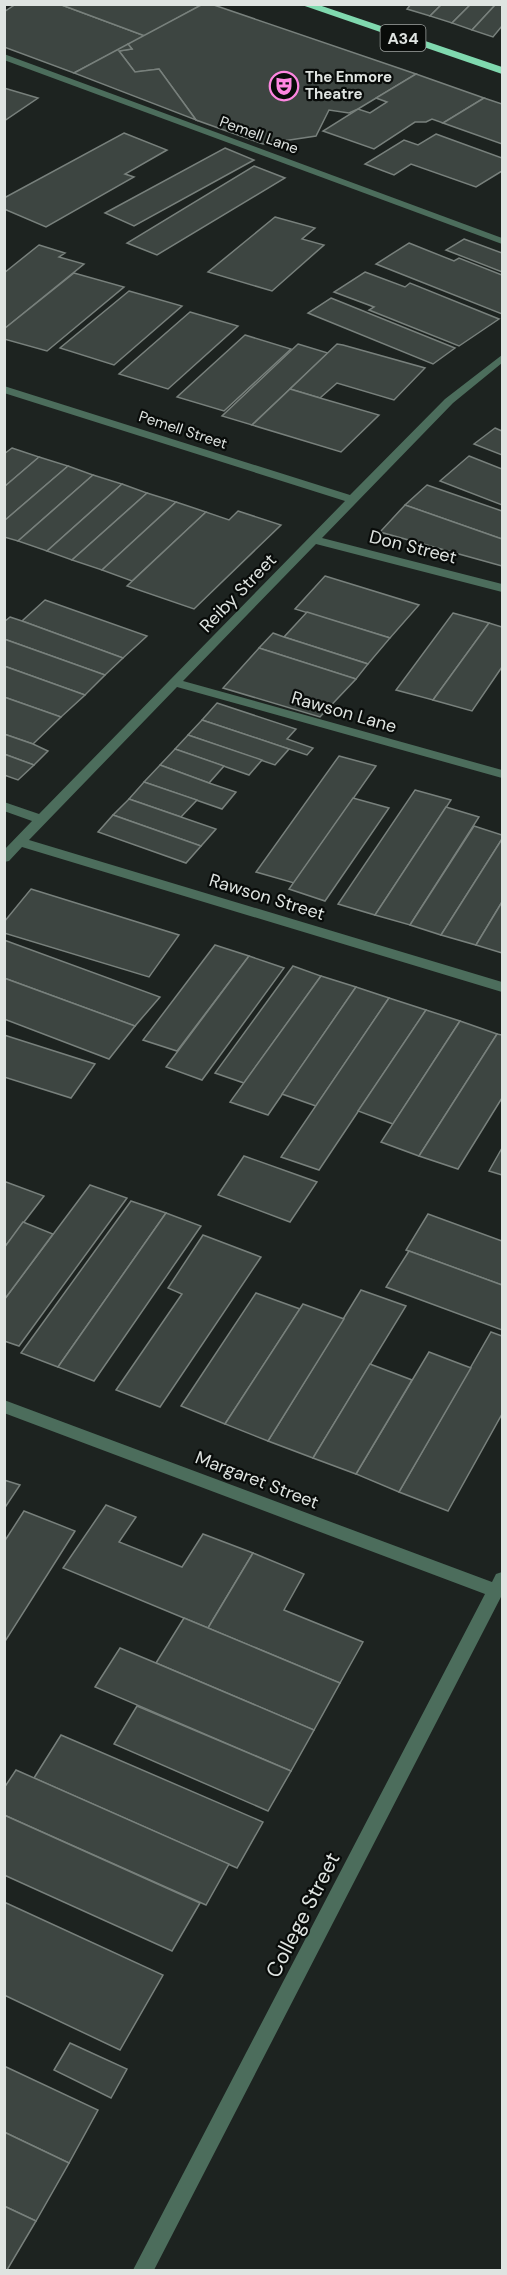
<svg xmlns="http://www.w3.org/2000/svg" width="507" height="2275" font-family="'DM Sans',sans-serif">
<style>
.building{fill:#3d4541;stroke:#78807c;stroke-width:1.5}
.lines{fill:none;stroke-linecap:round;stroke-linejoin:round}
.minor{fill:#4c6d5c;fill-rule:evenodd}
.highway{fill:#80d9af;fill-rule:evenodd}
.labels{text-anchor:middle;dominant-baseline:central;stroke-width:4.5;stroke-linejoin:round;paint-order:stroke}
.far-poi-label{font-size:15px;font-weight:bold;fill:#dfe4e1;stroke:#090c0a;text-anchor:start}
.far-street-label{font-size:15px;fill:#dfe4e1;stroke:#090c0a}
.shield{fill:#090c0a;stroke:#9fa3a0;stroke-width:1.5}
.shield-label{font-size:16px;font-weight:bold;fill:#dfe4e1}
.street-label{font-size:18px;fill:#dfe4e1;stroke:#090c0a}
.near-street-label{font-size:21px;fill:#dfe4e1;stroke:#090c0a}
</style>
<rect width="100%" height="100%" fill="#1d2320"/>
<!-- building -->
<g class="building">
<path d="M 16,4 L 59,4 L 145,36 L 74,73 L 4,47 L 4,12 Z"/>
<path d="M 59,4 L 203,4 L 145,36 Z"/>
<path d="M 203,4 L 211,4 L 416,74 L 358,109 L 349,113 L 329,110 L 316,136 L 263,144 L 196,120 L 159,69 L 135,72 L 119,51 L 132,49 L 128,44 Z"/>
<path d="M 411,4 L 442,4 L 430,16 L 407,9 Z"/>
<path d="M 442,4 L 471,4 L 452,23 L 430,16 Z"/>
<path d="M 471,4 L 496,4 L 472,30 L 452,23 Z"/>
<path d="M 496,4 L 502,4 L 502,26 L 493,37 L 472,30 Z"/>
<path d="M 128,44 L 132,49 L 119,51 L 135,72 L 159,69 L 196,120 L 74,73 Z"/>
<path d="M 416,74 L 484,98 L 443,123 L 432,119 L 426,122 L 415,122 L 374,149 L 323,131 L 358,109 L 370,113 L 387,102 L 376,98 Z"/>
<path d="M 4,88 L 38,98 L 4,121 Z"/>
<path d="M 484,98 L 502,104 L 502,144 L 443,123 Z"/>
<path d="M 124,133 L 167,150 L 125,174 L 134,177 L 46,227 L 4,209 L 4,198 Z"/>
<path d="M 436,134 L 502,158 L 502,171 L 476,187 L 411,164 L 394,175 L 365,164 L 404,140 L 418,145 Z"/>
<path d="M 225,148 L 254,160 L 134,226 L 105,213 Z"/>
<path d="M 254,166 L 285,178 L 157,255 L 127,243 Z"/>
<path d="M 275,217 L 315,228 L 302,239 L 324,245 L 272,291 L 208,272 Z"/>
<path d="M 464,239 L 502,253 L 502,272 L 446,250 Z"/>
<path d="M 409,243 L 454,261 L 459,258 L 502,275 L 502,314 L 376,264 Z"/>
<path d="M 39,245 L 65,253 L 59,257 L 84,264 L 4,329 L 4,273 Z"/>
<path d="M 365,272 L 405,287 L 410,283 L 499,319 L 459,346 L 369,310 L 374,307 L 334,292 Z"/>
<path d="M 74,273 L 124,287 L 47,351 L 4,339 L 4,329 Z"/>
<path d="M 129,291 L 182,306 L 114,365 L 60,348 Z"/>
<path d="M 331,298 L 455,348 L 433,364 L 308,313 Z"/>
<path d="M 190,312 L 238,326 L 168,389 L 119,374 Z"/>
<path d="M 245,335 L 291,349 L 224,411 L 177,397 Z"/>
<path d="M 298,344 L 328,353 L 252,425 L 222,416 Z"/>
<path d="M 337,344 L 343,345 L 425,368 L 394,400 L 337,383 L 320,398 L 290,389 Z"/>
<path d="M 290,389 L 320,398 L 379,415 L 341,452 L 252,425 Z"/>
<path d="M 495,428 L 502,431 L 502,455 L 474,444 Z"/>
<path d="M 12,448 L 39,457 L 4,487 L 4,454 Z"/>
<path d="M 469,456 L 502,469 L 502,505 L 440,481 Z"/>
<path d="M 39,457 L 68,466 L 4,521 L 4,487 Z"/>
<path d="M 68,466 L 93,475 L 18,541 L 4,537 L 4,521 Z"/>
<path d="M 93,475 L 122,484 L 47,551 L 18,541 Z"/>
<path d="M 122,484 L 147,493 L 72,560 L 47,551 Z"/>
<path d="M 427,485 L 502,511 L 502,539 L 405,505 Z"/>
<path d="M 147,493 L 176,502 L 102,570 L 72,560 Z"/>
<path d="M 176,502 L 206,512 L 132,581 L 102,570 Z"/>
<path d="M 405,505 L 502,539 L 502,566 L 380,532 Z"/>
<path d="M 238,511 L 281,525 L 194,609 L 127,586 L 206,512 L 229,520 Z"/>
<path d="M 325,576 L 419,605 L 390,638 L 295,609 Z"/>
<path d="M 45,600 L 147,636 L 123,658 L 22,621 Z"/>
<path d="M 307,612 L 390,638 L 368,664 L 284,637 Z"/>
<path d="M 453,613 L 489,623 L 433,700 L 396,690 Z"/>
<path d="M 10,617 L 22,621 L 123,658 L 105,675 L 4,639 L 4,622 Z"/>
<path d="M 489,623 L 502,627 L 502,667 L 472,711 L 433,700 Z"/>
<path d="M 273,633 L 284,637 L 368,664 L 356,679 L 259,648 Z"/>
<path d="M 4,639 L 105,675 L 85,695 L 4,666 Z"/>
<path d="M 259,648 L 356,679 L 320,717 L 223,688 Z"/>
<path d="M 4,666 L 85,695 L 61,717 L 4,697 Z"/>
<path d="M 4,697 L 61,717 L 33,744 L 4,734 Z"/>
<path d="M 217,703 L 296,729 L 287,739 L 313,748 L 307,755 L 202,720 Z"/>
<path d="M 202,720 L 289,749 L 275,765 L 188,735 Z"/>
<path d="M 4,734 L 33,744 L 48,751 L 34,765 L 4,754 Z"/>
<path d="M 188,735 L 262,760 L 249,775 L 175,749 Z"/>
<path d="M 175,749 L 224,766 L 209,783 L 160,765 Z"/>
<path d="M 4,754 L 34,765 L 18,780 L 4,775 Z"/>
<path d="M 339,756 L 376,766 L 294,883 L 256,872 Z"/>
<path d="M 160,765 L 209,783 L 236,792 L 222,809 L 144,782 Z"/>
<path d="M 144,782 L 197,800 L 181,817 L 129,799 Z"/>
<path d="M 415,790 L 451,800 L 375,915 L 338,904 Z"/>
<path d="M 353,798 L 389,808 L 325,901 L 289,889 Z"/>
<path d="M 129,799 L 181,817 L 216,829 L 201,846 L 113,815 Z"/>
<path d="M 446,807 L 479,817 L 410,925 L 375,915 Z"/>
<path d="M 113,815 L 201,846 L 186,863 L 98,832 Z"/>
<path d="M 474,826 L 502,835 L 502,839 L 441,935 L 410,925 Z"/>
<path d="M 502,839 L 502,902 L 476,945 L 441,935 Z"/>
<path d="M 31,889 L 179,935 L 149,977 L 4,933 L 4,922 Z"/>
<path d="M 502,902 L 502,953 L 476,945 Z"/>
<path d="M 4,940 L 160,997 L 135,1026 L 4,978 Z"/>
<path d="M 215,945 L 249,956 L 177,1051 L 143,1040 Z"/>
<path d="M 249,956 L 284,968 L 202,1080 L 166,1067 Z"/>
<path d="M 293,966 L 321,976 L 244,1083 L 215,1073 Z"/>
<path d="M 321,976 L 356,987 L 268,1115 L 230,1102 Z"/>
<path d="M 4,978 L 135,1026 L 109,1059 L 4,1019 Z"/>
<path d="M 356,987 L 389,998 L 316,1106 L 282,1094 Z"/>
<path d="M 389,998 L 426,1010 L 319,1170 L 281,1157 Z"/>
<path d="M 426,1010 L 460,1021 L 393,1124 L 358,1111 Z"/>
<path d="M 460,1021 L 497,1034 L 419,1156 L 381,1142 Z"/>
<path d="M 497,1034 L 502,1035 L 502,1098 L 458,1169 L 419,1156 Z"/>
<path d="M 4,1035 L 95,1064 L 71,1098 L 4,1077 Z"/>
<path d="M 502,1148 L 502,1175 L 489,1171 Z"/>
<path d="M 244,1156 L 317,1182 L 290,1222 L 218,1195 Z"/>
<path d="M 6,1182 L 44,1196 L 4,1248 L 4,1184 Z"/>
<path d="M 90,1185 L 127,1198 L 19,1346 L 4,1341 L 4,1300 Z"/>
<path d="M 131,1201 L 166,1213 L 58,1367 L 21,1353 Z"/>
<path d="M 166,1213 L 201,1226 L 94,1381 L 58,1367 Z"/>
<path d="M 428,1214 L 502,1241 L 502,1285 L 406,1250 Z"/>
<path d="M 23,1222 L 53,1234 L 4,1300 L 4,1248 Z"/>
<path d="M 203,1235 L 261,1257 L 160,1407 L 116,1390 L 182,1294 L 168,1288 Z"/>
<path d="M 409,1251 L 502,1285 L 502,1330 L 386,1287 Z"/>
<path d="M 361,1290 L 406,1306 L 313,1458 L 268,1441 Z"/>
<path d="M 256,1293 L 300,1309 L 225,1424 L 181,1406 Z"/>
<path d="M 303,1304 L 344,1319 L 268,1441 L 225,1424 Z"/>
<path d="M 491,1332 L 502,1336 L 502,1414 L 448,1511 L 399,1492 Z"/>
<path d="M 429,1352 L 471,1368 L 399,1492 L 356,1474 Z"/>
<path d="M 370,1364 L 412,1380 L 356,1474 L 313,1458 Z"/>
<path d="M 4,1480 L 20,1485 L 4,1509 Z"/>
<path d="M 106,1505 L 136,1517 L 119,1542 L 182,1567 L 203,1534 L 253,1553 L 208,1628 L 63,1568 Z"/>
<path d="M 24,1511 L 75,1531 L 4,1643 L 4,1542 Z"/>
<path d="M 253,1553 L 304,1574 L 284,1610 L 363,1642 L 340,1683 L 208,1628 Z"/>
<path d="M 184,1618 L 340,1683 L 314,1730 L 156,1663 Z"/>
<path d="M 120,1648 L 156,1663 L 314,1730 L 291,1771 L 95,1687 Z"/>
<path d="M 137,1706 L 291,1771 L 268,1811 L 114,1744 Z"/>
<path d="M 61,1735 L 263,1822 L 237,1868 L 34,1778 Z"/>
<path d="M 16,1770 L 229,1864 L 206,1905 L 4,1815 L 4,1788 Z"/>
<path d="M 4,1815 L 200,1903 L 172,1951 L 4,1875 Z"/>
<path d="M 4,1902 L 163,1975 L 120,2050 L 4,1995 Z"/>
<path d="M 70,2043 L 127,2069 L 111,2098 L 54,2070 Z"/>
<path d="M 4,2066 L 98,2110 L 69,2163 L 4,2132 Z"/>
<path d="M 4,2132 L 69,2163 L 36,2221 L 4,2206 Z"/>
<path d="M 4,2206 L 36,2221 L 7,2270 L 4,2270 Z"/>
</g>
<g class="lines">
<!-- minor -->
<g class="minor">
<path d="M 4,54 L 502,238 L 502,244 L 4,60 Z"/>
<path d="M 502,355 L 502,363 L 453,403 L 322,538 L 502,584 L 502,592 L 316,544 L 183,681 L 502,770 L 502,778 L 177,687 L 29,840 L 502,982 L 502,992 L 22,847 L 9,861 L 4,862 L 4,850 L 32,821 L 4,811 L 4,802 L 39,814 L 345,501 L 4,393 L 4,386 L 350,495 L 445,399 Z"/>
<path d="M 4,1400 L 492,1582 L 496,1574 L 502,1572 L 502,1595 L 154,2270 L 133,2270 L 485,1594 L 4,1413 Z"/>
</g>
<!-- highway -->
<path class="highway" d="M 299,4 L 316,4 L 502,67 L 502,74 Z"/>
</g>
<!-- icons -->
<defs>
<g id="theatre-ring" transform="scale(1.5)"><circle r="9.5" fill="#090c0a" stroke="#fe86e1" stroke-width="1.5"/><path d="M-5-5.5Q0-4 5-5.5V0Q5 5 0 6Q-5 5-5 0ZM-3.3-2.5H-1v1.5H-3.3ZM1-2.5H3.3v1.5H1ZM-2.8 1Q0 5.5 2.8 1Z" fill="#fe86e1"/></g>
</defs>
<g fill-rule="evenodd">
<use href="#theatre-ring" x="284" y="86"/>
</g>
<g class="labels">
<!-- far-poi labels -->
<g class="far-poi-label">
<text x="305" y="77">The Enmore<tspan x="305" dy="17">Theatre</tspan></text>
</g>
<!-- far-street labels -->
<g class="far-street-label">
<text transform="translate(259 135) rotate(20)">Pemell Lane</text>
<text transform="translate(183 430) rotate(18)">Pemell Street</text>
</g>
<!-- shield labels -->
<rect class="shield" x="380.5" y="25" width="45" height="26" rx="4.5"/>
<g class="shield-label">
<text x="403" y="38">A34</text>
</g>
<!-- street labels -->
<g class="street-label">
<text transform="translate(413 547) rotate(14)">Don Street</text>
<text transform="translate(238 593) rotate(-46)">Reiby Street</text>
<text transform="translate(344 712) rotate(16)">Rawson Lane</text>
<text transform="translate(267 897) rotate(17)">Rawson Street</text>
<text transform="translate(257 1480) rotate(21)">Margaret Street</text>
</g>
<!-- near-street labels -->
<g class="near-street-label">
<text transform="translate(303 1915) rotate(-63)">College Street</text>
</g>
</g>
<!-- border -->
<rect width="507" height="2275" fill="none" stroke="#dfe4e1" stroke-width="12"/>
</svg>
